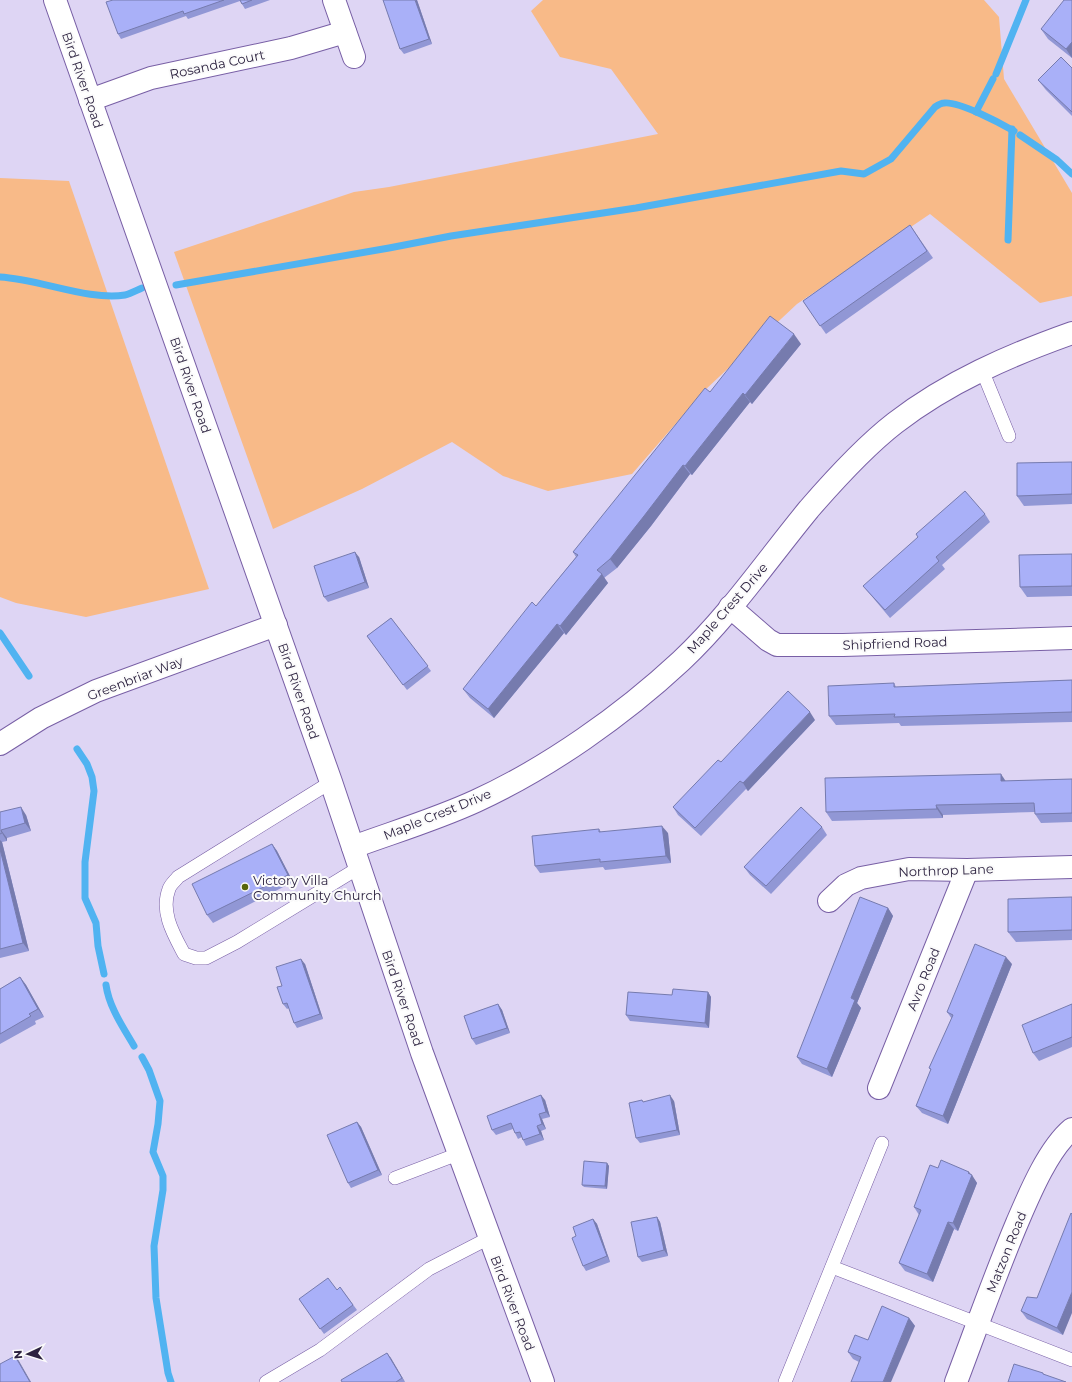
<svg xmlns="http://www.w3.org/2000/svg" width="1072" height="1382" font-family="Montserrat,sans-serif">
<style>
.green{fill:#f8ba88}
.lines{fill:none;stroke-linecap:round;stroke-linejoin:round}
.stream{stroke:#50b3f1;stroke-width:7}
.service-casing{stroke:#785fa5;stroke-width:14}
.minor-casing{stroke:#785fa5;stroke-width:24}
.tertiary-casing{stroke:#785fa5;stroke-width:24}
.service{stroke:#fff;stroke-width:13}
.minor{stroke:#fff;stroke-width:22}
.tertiary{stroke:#fff;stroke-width:22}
.wall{fill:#9197d5}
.shaded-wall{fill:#767bae}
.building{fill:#a9b0f8;stroke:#767bae}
.poi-dot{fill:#57660d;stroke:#fbfbfb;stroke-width:1.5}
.labels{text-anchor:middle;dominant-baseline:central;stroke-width:4;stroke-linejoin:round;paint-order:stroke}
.street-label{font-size:13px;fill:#2d2340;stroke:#fbfbfb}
.poi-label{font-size:13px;fill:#2d2340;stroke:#fbfbfb;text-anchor:start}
</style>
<rect width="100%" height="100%" fill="#ded5f4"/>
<!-- green -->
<g class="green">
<path d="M 543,0 L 984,0 L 999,17 L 1004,79 L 1072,193 L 1072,296 L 1040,303 L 930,214 L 797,304 L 704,391 L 632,474 L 548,491 L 503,476 L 452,442 L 362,489 L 273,529 L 174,252 L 354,192 L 389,187 L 658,134 L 611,69 L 560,57 L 531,11 Z"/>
<path d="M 0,178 L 69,181 L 209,589 L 86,617 L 16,603 L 0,597 Z"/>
</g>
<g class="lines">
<!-- stream -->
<g class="stream">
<path d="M 996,74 L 1026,0"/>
<path d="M 976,112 L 993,79"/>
<path d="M 1020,135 L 1057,160 L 1072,174"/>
<path d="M 1008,240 L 1012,129"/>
<path d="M 0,277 C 39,279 89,301 125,295 C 131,294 137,290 142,288"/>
<path d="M 176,285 L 389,248 L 451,236 L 636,208 L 841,171 L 864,174 L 891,159 L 935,107 C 938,105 941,103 944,103 C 959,101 1000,123 1014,131"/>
<path d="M 0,633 L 29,676"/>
<path d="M 77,749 L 87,764 L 92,777 L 94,791 L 85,862 L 85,898 L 96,923 L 98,946 L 104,974"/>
<path d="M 106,985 C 109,1007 123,1027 134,1046"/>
<path d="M 142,1057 L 149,1070 L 160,1101 L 158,1124 L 153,1152 L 163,1176 L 163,1190 L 154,1246 L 156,1298 L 168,1373 L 171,1382"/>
</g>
<!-- service casing -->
<g class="service-casing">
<g id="service">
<path d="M 982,370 L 1009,436"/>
<path d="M 331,782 L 178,877 C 175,881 170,885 169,889 C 160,912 174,935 184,954 L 196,958 L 206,958 L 237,942 L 360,867"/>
<path d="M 395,1178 L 458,1154"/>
<path d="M 832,1267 L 1072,1360"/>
<path d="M 266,1382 L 320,1350 L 429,1269 L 489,1238"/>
<path d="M 785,1382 L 882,1143"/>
</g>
</g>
<!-- minor casing -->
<g class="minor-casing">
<g id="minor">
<path d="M 334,0 L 354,57"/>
<path d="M 90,100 L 151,78 L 291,48 L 345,32"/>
<path d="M 730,607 L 768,640 L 777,645 L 843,645 L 1072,638"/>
<path d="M 0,744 L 41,718 L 96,691 L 276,625"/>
<path d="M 353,847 C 394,832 437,819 476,801 C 548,768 623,715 681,661 C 729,616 767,560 809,509 C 835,479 864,447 895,423 C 948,382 1010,355 1072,333"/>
<path d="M 829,901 L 846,885 L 861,878 L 909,869 L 967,870 L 1072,867"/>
<path d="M 879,1088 L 967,870"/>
<path d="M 956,1382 C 976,1329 995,1275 1017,1223 C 1029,1195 1048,1149 1072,1129"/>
</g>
</g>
<!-- tertiary casing -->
<g class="tertiary-casing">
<path id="tertiary" d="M 55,0 L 331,782 L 422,1053 L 543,1382"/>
</g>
<!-- service -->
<use href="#service" class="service"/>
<!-- minor -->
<use href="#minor" class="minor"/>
<!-- tertiary -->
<use href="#tertiary" class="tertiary"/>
</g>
<!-- wall -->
<g class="wall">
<path d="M 113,0 L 270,0 L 245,9 L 242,4 L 240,1 L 188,19 L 186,16 L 121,39 L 118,34 Z"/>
<path d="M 417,0 L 432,44 L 404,54 L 400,49 Z"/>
<path d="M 1072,0 L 1072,58 L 1048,39 L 1041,29 Z"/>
<path d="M 1072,68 L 1072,116 L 1046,90 L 1038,80 Z"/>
<path d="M 910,225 L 933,258 L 826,334 L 803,301 Z"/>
<path d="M 801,344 L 752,404 L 750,402 L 692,475 L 690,474 L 651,526 L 617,568 L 604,578 L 608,583 L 566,635 L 564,633 L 494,718 L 470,698 L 463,689 L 536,606 L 576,557 L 573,552 L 710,392 Z"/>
<path d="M 1072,462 L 1072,504 L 1024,506 L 1017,496 Z"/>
<path d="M 985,514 L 990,522 L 942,565 L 945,569 L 890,618 L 869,593 L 863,586 Z"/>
<path d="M 1072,554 L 1072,596 L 1027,597 L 1020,587 Z"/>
<path d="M 359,557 L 369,588 L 328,602 L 324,597 Z"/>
<path d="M 391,618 L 431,671 L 407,690 L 367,636 Z"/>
<path d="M 1072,680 L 1072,722 L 901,726 L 899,723 L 836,725 L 829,716 L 894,683 L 896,687 Z"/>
<path d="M 815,720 L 748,791 L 746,789 L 701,836 L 678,815 L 673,807 L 721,762 Z"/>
<path d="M 1072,779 L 1072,822 L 1041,823 L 1035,814 L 1035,812 L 943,815 L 943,818 L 832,821 L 826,812 L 1006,781 Z"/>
<path d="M 0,812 L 26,815 L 31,831 L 7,838 L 7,841 L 2,842 L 29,951 L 0,958 Z"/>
<path d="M 822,827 L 827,835 L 771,894 L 750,875 L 744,867 Z"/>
<path d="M 599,829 L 601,832 L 668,833 L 671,863 L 605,870 L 603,867 L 540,873 L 535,866 Z"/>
<path d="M 272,844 L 277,851 L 293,882 L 213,923 L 207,915 Z"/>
<path d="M 1072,897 L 1072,940 L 1016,942 L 1008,932 Z"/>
<path d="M 888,908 L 893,916 L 857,1003 L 861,1008 L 832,1077 L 802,1064 L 797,1057 Z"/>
<path d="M 305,964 L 323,1019 L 297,1028 L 294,1023 L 289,1008 L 287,1009 L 283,1004 L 282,986 Z"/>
<path d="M 1012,964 L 948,1124 L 922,1113 L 916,1106 L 931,1070 L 929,1068 L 952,1019 L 947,1012 Z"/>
<path d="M 20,977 L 26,985 L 44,1017 L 35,1021 L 36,1024 L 0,1044 L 0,989 Z"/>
<path d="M 708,992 L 711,997 L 709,1028 L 630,1021 L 626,1015 L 672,995 Z"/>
<path d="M 498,1004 L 502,1010 L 510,1033 L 476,1045 L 472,1039 Z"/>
<path d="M 1072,1004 L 1072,1047 L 1039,1061 L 1033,1053 Z"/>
<path d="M 545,1100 L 550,1117 L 542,1119 L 546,1129 L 541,1131 L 544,1140 L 526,1146 L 523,1140 L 522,1137 L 518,1139 L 513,1129 L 496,1135 L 492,1130 Z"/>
<path d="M 674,1101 L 680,1135 L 640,1143 L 636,1138 L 643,1102 Z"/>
<path d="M 357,1122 L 361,1127 L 382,1175 L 351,1188 L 348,1183 Z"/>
<path d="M 607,1163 L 609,1166 L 607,1189 L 584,1187 L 582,1185 Z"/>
<path d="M 969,1172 L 977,1183 L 958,1231 L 954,1229 L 933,1282 L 905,1271 L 899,1263 L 919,1215 L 914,1207 Z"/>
<path d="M 1072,1214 L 1063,1335 L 1027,1319 L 1021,1311 L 1037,1298 Z"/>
<path d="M 657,1217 L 660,1222 L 668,1256 L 642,1262 L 638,1257 Z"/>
<path d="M 593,1219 L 597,1224 L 610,1262 L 586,1271 L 583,1266 Z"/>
<path d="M 340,1287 L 357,1310 L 324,1334 L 299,1299 L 337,1290 Z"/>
<path d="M 909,1318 L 915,1326 L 859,1362 L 853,1359 L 848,1352 Z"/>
<path d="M 387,1353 L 405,1382 L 342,1382 Z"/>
</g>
<!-- shaded-wall -->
<g class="shaded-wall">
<path d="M 415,0 L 417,0 L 432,44 L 429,39 Z"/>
<path d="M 1072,42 L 1072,58 L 1066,49 Z"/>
<path d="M 794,334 L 801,344 L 752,404 L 745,395 Z"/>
<path d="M 743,393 L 750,402 L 692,475 L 685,466 Z"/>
<path d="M 683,465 L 690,474 L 651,526 L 617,568 L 610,559 Z"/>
<path d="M 355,552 L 359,557 L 369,588 L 365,582 Z"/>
<path d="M 602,574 L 608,583 L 566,635 L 560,626 Z"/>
<path d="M 557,624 L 564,633 L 494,718 L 488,709 Z"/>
<path d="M 810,712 L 815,720 L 748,791 L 743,783 Z"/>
<path d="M 1001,774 L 1007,783 L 1001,781 Z"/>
<path d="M 936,805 L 943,815 L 943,818 L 937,809 Z"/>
<path d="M 21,807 L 26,815 L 31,831 L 25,823 Z"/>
<path d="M 662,826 L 668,833 L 671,863 L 666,856 Z"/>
<path d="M 1,830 L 7,838 L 7,841 L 2,833 Z"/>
<path d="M 0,840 L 2,842 L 29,951 L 23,943 L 0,849 Z"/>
<path d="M 272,844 L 277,851 L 293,882 L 288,875 Z"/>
<path d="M 888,908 L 893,916 L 857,1003 L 861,1008 L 832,1077 L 827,1069 L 851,998 Z"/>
<path d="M 1006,957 L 1012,964 L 948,1124 L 943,1116 Z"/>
<path d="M 301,959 L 305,964 L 323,1019 L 320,1014 Z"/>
<path d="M 20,977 L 26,985 L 44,1017 L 38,1009 Z"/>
<path d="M 708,992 L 711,997 L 709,1028 L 705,1023 Z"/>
<path d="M 498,1004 L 502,1010 L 510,1033 L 507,1028 Z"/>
<path d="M 541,1095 L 545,1100 L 550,1117 L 546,1112 Z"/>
<path d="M 670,1095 L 674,1101 L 680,1135 L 677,1130 Z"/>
<path d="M 539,1114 L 542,1119 L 546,1129 L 542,1124 Z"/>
<path d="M 357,1122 L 361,1127 L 382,1175 L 378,1170 Z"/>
<path d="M 537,1126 L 541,1131 L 544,1140 L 540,1134 Z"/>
<path d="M 607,1163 L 609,1166 L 607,1189 L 605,1186 Z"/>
<path d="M 969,1172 L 972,1176 L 972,1175 L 977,1183 L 958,1231 L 953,1223 Z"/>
<path d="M 657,1217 L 660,1222 L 668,1256 L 664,1250 Z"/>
<path d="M 593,1219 L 597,1224 L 610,1262 L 607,1256 Z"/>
<path d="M 948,1222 L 954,1229 L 933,1282 L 927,1274 Z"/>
<path d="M 1072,1292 L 1072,1313 L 1063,1335 L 1057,1328 Z"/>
<path d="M 909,1318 L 915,1326 L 891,1382 L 883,1382 Z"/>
<path d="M 387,1353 L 391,1358 L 405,1382 L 402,1378 Z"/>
<path d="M 15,1356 L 19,1361 L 31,1382 L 30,1382 Z"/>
</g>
<!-- building -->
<g class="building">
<path d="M 113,0 L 224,0 L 184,14 L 183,11 L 118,34 L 106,2 Z"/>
<path d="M 240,0 L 252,0 L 242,4 Z"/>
<path d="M 383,0 L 415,0 L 429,39 L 400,49 Z"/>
<path d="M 1064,0 L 1072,0 L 1072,42 L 1066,49 L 1041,29 Z"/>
<path d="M 1061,57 L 1072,68 L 1072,112 L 1038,80 Z"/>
<path d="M 910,225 L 927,251 L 820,326 L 803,301 Z"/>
<path d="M 770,316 L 794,334 L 745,395 L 743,393 L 685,466 L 683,465 L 644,516 L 610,559 L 597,570 L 602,574 L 560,626 L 557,624 L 488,709 L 463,689 L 532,602 L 536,606 L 578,555 L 573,552 L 705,388 L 710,392 Z"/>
<path d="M 1072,462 L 1072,494 L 1017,496 L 1017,463 Z"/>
<path d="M 965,491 L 985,514 L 936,557 L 939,561 L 885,610 L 863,586 L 918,537 L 916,534 Z"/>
<path d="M 355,552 L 365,582 L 324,597 L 314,566 Z"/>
<path d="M 1072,554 L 1072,586 L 1020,587 L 1019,555 Z"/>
<path d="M 391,618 L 428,666 L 403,685 L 367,636 Z"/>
<path d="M 1072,680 L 1072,712 L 894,717 L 895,714 L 829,716 L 828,686 L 894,683 L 894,687 Z"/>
<path d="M 788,691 L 810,712 L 743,783 L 740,781 L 695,828 L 673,807 L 718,760 L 721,762 Z"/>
<path d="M 1001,774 L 1001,781 L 1072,779 L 1072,813 L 1035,814 L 1034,803 L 936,805 L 937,809 L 826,812 L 825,778 Z"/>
<path d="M 21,807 L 25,823 L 1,830 L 2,833 L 0,834 L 0,812 Z"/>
<path d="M 801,807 L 822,827 L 766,886 L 744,867 Z"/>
<path d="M 662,826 L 666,856 L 600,862 L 600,859 L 535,866 L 532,836 L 599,829 L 599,832 Z"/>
<path d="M 272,844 L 288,875 L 207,915 L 192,884 Z"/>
<path d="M 0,849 L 23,943 L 0,949 Z"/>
<path d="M 860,897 L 888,908 L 851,998 L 855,1000 L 827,1069 L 797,1057 Z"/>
<path d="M 1072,897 L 1072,930 L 1008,932 L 1008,899 Z"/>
<path d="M 975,944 L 1006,957 L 943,1116 L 916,1106 L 931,1069 L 929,1068 L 953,1015 L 947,1012 Z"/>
<path d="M 301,959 L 320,1014 L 294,1023 L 287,1003 L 283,1004 L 277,987 L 282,986 L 276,967 Z"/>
<path d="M 20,977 L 38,1009 L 29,1014 L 31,1016 L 0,1034 L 0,989 Z"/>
<path d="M 673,989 L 708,992 L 705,1023 L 626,1015 L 628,992 L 672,995 Z"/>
<path d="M 498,1004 L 507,1028 L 472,1039 L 464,1016 Z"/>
<path d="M 1072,1004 L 1072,1037 L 1033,1053 L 1022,1025 Z"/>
<path d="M 541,1095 L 546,1112 L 539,1114 L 542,1124 L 537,1126 L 540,1134 L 523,1140 L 520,1132 L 515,1133 L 511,1123 L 492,1130 L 487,1116 Z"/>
<path d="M 670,1095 L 677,1130 L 636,1138 L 629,1103 L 642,1100 L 643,1102 Z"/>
<path d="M 357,1122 L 378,1170 L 348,1183 L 327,1135 Z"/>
<path d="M 941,1160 L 969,1172 L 968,1173 L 972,1175 L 953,1223 L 948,1222 L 927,1274 L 899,1263 L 921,1210 L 914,1207 L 930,1165 L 938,1168 Z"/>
<path d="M 584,1161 L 607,1163 L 605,1186 L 582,1185 Z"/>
<path d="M 1071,1213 L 1072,1214 L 1072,1292 L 1057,1328 L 1021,1311 L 1027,1297 L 1037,1298 Z"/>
<path d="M 657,1217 L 664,1250 L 638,1257 L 631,1222 Z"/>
<path d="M 593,1219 L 607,1256 L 583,1266 L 572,1238 L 576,1236 L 573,1227 Z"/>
<path d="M 328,1278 L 337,1290 L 340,1287 L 353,1305 L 320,1329 L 299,1299 Z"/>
<path d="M 882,1306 L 909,1318 L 883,1382 L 851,1382 L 861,1357 L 848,1352 L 855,1335 L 868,1340 Z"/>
<path d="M 387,1353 L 402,1378 L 396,1382 L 342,1382 L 341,1380 Z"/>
<path d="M 15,1356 L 30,1382 L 0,1382 L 0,1364 Z"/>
<path d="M 1014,1364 L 1043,1373 L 1043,1374 L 1066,1382 L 1008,1382 Z"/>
</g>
<!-- markers -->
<circle class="poi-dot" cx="245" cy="887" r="4"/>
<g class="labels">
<!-- street labels -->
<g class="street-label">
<text transform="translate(217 64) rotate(-12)">Rosanda Court</text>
<text transform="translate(83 80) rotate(71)">Bird River Road</text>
<text transform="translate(191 385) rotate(71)">Bird River Road</text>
<text transform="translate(727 608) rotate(-49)">Maple Crest Drive</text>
<text transform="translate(895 643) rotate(-2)">Shipfriend Road</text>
<text transform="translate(135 678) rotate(-21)">Greenbriar Way</text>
<text transform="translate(299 691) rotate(71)">Bird River Road</text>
<text transform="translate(437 814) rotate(-22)">Maple Crest Drive</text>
<text transform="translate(946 870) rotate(-2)">Northrop Lane</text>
<text transform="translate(923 979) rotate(-68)">Avro Road</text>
<text transform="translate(403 998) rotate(71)">Bird River Road</text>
<text transform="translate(1006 1252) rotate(-68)">Matzon Road</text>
<text transform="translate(513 1303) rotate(69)">Bird River Road</text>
</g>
<!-- poi labels -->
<g class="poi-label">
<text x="253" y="880">Victory Villa<tspan x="253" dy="15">Community Church</tspan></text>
</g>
</g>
<!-- north arrow -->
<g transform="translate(28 1354) rotate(266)" stroke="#fbfbfb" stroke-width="3" paint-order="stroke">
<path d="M0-3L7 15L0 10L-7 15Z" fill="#2d2340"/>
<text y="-6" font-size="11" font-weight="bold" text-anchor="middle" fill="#2d2340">N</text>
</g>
</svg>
